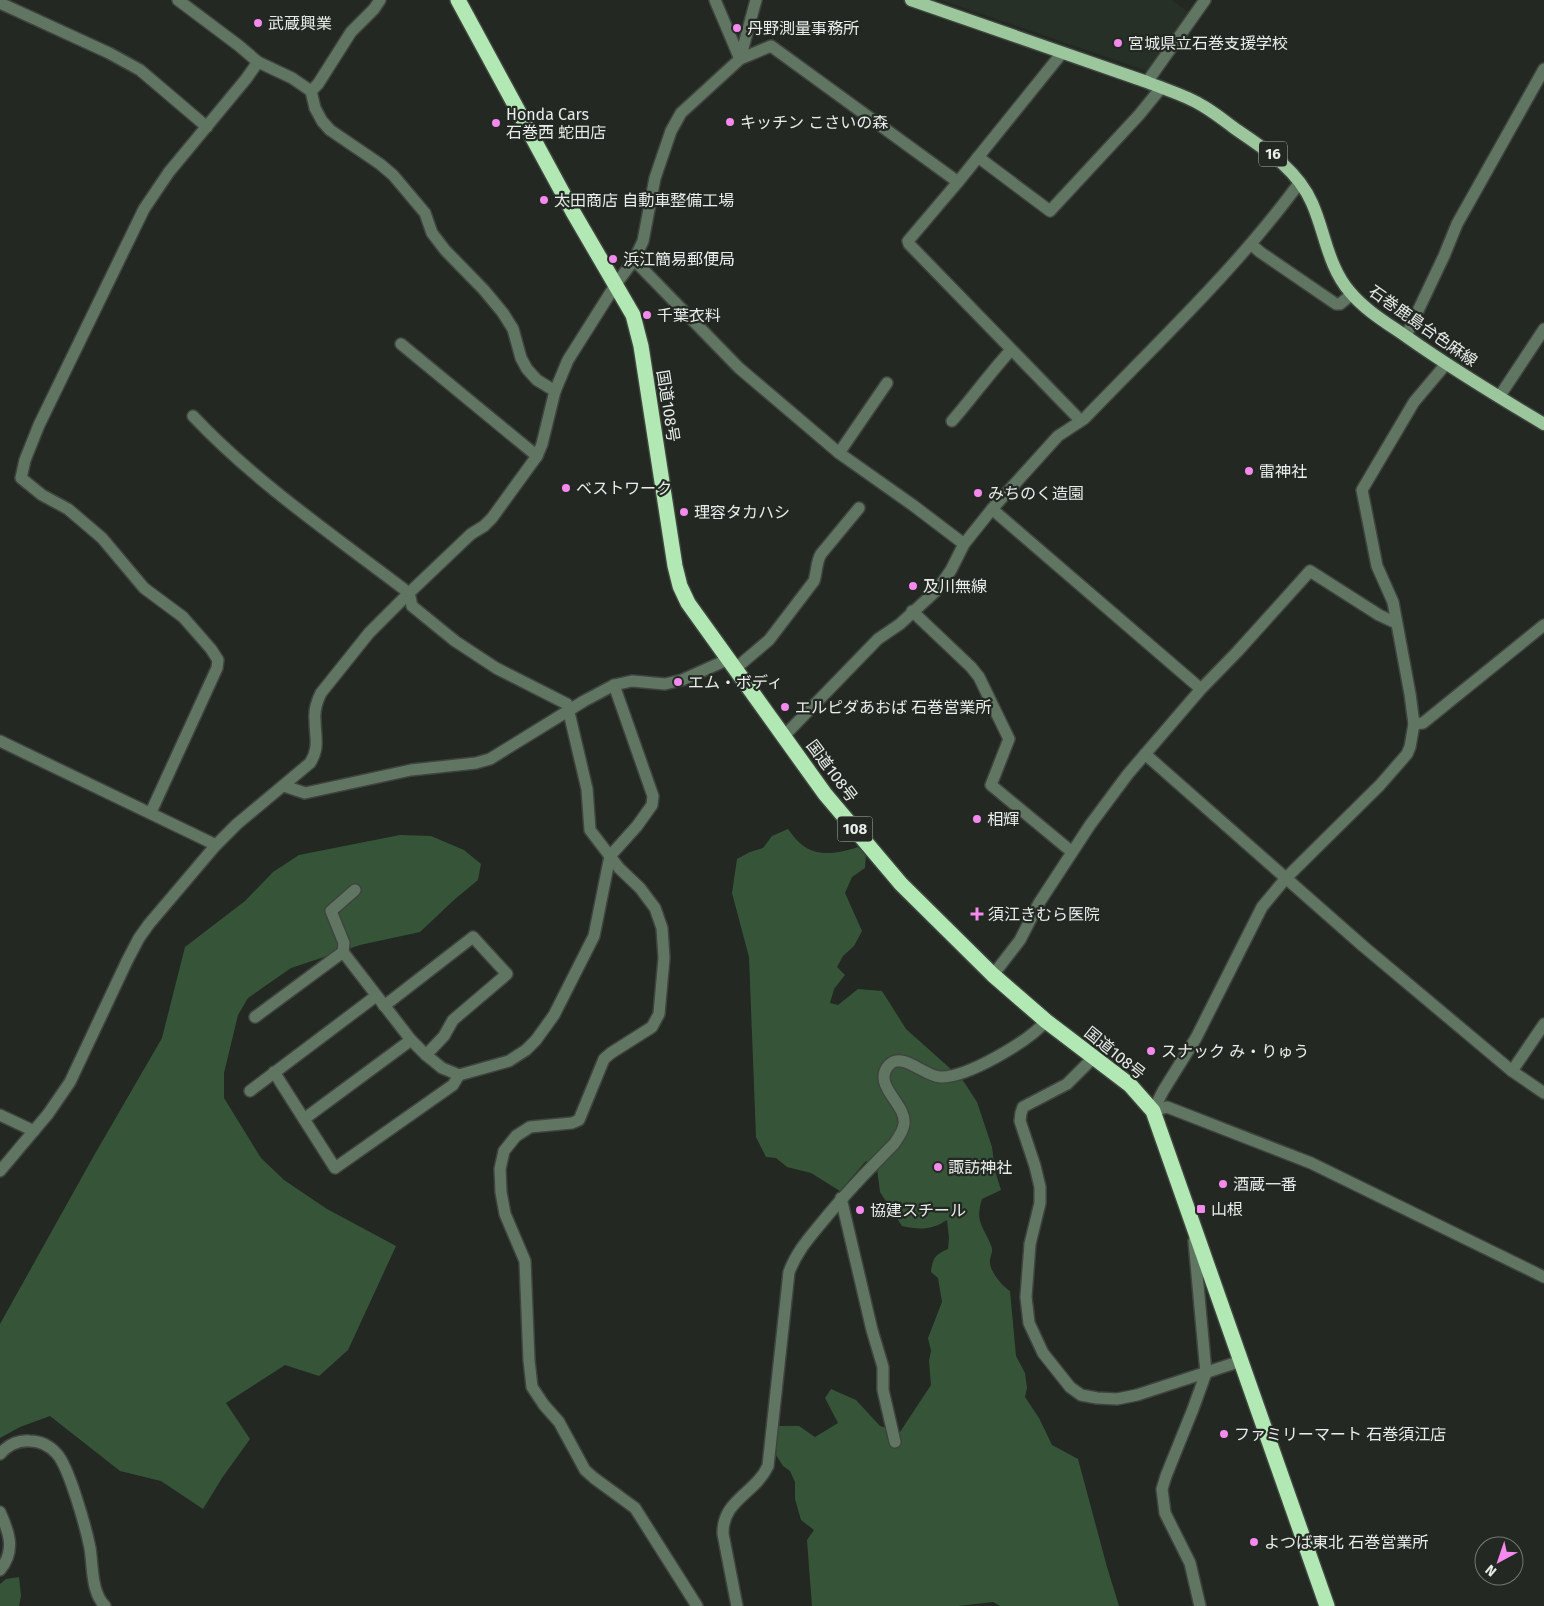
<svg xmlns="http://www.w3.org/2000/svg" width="1544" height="1606" font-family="'Fira Sans','Noto Sans JP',sans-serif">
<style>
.built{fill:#263026}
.green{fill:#365538}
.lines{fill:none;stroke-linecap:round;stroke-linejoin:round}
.minor-casing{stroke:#3f443f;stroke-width:14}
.major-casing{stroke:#3f443f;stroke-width:15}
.highway-casing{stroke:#3f443f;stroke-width:18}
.minor{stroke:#617662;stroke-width:11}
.major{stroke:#9cc79d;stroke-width:12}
.highway{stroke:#b2e8b4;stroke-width:15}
.poi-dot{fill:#f689ed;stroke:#232823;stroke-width:2}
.labels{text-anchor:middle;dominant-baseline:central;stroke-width:4.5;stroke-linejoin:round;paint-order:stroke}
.shield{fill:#232823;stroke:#aeb2ae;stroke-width:1}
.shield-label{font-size:15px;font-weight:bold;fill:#e9ede9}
.poi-label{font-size:16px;fill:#e9ede9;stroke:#232823;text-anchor:start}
.street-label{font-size:16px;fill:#e9ede9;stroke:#232823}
</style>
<rect width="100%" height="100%" fill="#232823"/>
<!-- built -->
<path class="built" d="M 941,0 L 1172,0 L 1191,14 L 1150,72 Z"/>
<!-- green -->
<g class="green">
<path d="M 788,829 C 792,834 796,840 801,844 C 817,858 840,853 858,847 L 866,854 L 865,868 L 852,877 L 845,893 L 862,931 L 854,946 L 843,956 L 837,967 L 845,975 L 834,989 L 830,1003 L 838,1005 L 858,989 L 882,991 L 906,1029 L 962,1079 L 977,1102 L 992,1147 L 995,1171 L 1001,1190 L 982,1199 C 974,1224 985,1227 992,1248 C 993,1253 989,1258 990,1263 C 991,1273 1003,1287 1010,1291 L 1016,1356 L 1025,1373 L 1027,1388 L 1025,1397 L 1039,1418 L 1052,1445 L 1078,1459 L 1107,1567 L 1119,1606 L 1000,1606 L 993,1602 L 958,1606 L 812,1606 L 807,1540 L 814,1530 L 801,1520 L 795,1499 L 795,1482 L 790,1471 L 783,1466 L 776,1455 L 778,1426 L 799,1426 L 815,1437 L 838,1423 L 825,1398 L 831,1389 L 856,1400 L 880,1426 L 900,1432 L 931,1385 L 929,1361 L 931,1351 L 928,1338 L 942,1302 L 938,1278 L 931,1272 C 933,1257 935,1255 948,1249 L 949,1238 L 947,1220 C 932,1230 919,1230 902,1226 L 880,1192 L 877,1168 L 866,1161 L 840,1191 L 811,1173 L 787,1167 L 776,1158 L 766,1157 L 756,1137 L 749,957 L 732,893 L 737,859 L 750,852 L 763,848 L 772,836 Z"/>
<path d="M 400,835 L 431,836 L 464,850 L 481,864 L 478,880 L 455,899 L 420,932 L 360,945 L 291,968 L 248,998 L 238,1015 L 224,1073 L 224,1098 L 261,1158 L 284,1180 L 327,1209 L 396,1246 L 348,1350 L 319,1376 L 285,1365 L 226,1403 L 250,1439 L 222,1478 L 203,1509 L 161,1481 L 120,1471 L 50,1416 L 20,1427 L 0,1438 L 0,1324 L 92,1159 L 162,1038 L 185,947 L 245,901 L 273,872 L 299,855 Z"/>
<path d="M 19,1577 L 21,1596 L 19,1606 L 0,1606 L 0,1584 L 6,1579 Z"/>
</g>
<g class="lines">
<!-- minor casing -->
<g class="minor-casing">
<g id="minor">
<path d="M 0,3 L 109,53 L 140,70 L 207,127"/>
<path d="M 1062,53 L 958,182 L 908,241 L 909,244 L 1080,420"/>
<path d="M 740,59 L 771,46 L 958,182"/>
<path d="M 740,59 L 756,0"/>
<path d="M 1147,82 L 1205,0"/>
<path d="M 311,91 L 318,84 L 351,32 L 374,9 L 380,0"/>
<path d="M 978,157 L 1050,211 L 1139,115 L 1161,88"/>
<path d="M 1252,245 L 1260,252 L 1336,304 L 1340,304 L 1352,294"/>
<path d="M 634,260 L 739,368 L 839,453 L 914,506 L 964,544"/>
<path d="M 1406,336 L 1444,256 L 1457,224 L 1544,69"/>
<path d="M 401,344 L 537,456"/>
<path d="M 555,391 L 568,360 L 616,284 L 634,260 L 643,241 L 655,178 L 671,131 L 681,113 L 740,59 L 715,0"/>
<path d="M 1499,397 L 1544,329"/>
<path d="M 193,416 C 255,482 337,538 409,593 L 412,606 L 455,641 L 496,668 L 567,704 L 587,789 L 590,830 L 619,868 L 640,888 L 655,908 L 662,928 L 664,958 L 659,1014 L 652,1027 L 611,1053 L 604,1059 L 579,1120 L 572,1123 L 530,1127 L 516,1136 L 504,1151 L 500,1169 L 501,1192 L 505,1214 L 525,1261 L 529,1360 L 532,1387 L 544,1405 L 559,1422 L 585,1470 L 594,1478 L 635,1508 L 697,1606"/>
<path d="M 952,421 C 972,398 990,373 1011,350"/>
<path d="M 839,453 L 887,383"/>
<path d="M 992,509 L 1201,689"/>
<path d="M 912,611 L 971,667 L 979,677 L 1009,739 L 991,785 L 1072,852"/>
<path d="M 736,668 L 769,640 L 814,581 C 817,572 816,562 821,554 L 859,508"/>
<path d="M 1414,724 L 1423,723 L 1544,625"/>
<path d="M 784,736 L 878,639 L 900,624 L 937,590 L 951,570 L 964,544 L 992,509 L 1058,436 L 1084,419 C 1158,342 1237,268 1300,182"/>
<path d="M 0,741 L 216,845"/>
<path d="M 1145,754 L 1363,946 L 1512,1071 L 1544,1093"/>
<path d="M 284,786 L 305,793 L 411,770 L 476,763 L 490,759 L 584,701 L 614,685 L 632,681 L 665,684 L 682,680 L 729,659"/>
<path d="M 151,812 L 217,668 L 218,660 L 211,649 L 183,617 L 144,588 L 102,538 L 68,509 L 42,495 L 21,478 L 25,460 L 39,425 L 144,209 L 169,172 L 246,79 L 258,62"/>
<path d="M 355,890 L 331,911 L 344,943 L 343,952 L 411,1040 L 426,1055 L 442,1068 L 459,1075 L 509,1061 L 526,1050 L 536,1040 L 554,1015 L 594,936 L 610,856 L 637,826 L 652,805 L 653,796 L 614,685"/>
<path d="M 993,975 L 1020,940 L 1039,903 L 1090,825 L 1128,774 L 1201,689 L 1237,652 L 1310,571 L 1379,615 L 1396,623"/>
<path d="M 384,1006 L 473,937 L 507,974 L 453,1020 L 444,1036 L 426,1055"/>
<path d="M 255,1017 L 343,952"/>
<path d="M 1094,1057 L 1067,1084 L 1023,1107 L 1021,1113 L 1020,1121 L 1035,1166 L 1040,1187 L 1040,1203 L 1030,1244 L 1026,1297 L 1029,1323 L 1043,1353 L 1070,1387 L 1081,1395 L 1097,1398 L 1117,1399 L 1137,1395 L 1241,1361"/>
<path d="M 1512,1071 L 1544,1024"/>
<path d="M 274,1072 L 335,1168 L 453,1085 L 459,1075"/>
<path d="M 250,1091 L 376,996"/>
<path d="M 1153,1111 L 1163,1091 L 1196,1038 L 1262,907 L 1286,878 L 1380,785 L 1407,754 L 1410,747 L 1414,724 L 1410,694 L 1393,602 L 1377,566 L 1362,490 L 1414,402 L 1446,364"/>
<path d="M 1153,1111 L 1167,1107 L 1311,1163 L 1544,1277"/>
<path d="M 0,1115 L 34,1131"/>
<path d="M 304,1119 L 411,1040"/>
<path d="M 0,1171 L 48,1114 L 70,1082 L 127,961 L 139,938 L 149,924 L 216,845 L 237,824 L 310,763 C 320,748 315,736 315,720 C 314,711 317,701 321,693 L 369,633 L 409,593 L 471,534 L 484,526 L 492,518 L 537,456 L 542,444 L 555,391 L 537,380 L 527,369 L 521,358 L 513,329 L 503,313 L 484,290 L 445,250 L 432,233 L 425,213 L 393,175 L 380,164 L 330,130 L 322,121 L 315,108 L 311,91 L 292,78 L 258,62 L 238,45 L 178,0"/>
<path d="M 841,1198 L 872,1330 L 883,1367 L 883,1390 L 895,1442"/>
<path d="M 1194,1241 L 1206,1373 L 1193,1409 L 1166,1476 L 1162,1489 L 1165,1513 L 1190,1563 L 1200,1606"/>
<path d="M 0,1454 C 8,1445 18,1440 30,1441 C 40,1441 50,1446 57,1454 C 69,1467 86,1528 90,1548 C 93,1566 91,1592 105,1606"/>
<path d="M 0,1512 C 9,1532 16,1551 0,1570"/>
<path d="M 737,1606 L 723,1534 C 722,1500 755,1494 768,1466 L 789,1272 C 797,1251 809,1238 823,1221 C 845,1194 869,1169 894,1144 C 898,1138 903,1132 904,1124 C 907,1104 871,1085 889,1065 C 902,1051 924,1076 940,1077 C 967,1078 1029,1041 1046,1021"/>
</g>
</g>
<!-- major casing -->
<g class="major-casing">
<path id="major" d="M 911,0 L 1147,82 C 1166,90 1186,95 1203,106 C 1215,113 1226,122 1237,130 C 1266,150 1297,169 1312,203 C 1325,232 1328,267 1350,292 C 1366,311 1387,323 1407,337 C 1451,368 1497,396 1544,424"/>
</g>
<!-- highway casing -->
<g class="highway-casing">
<path id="highway" d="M 458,0 L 573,212 L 633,315 L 641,346 L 675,566 L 680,586 L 688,603 L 825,794 L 901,884 L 993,975 L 1046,1021 L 1130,1085 L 1153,1111 L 1327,1606"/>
</g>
<!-- minor -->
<use href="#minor" class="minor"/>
<!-- major -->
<use href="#major" class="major"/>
<!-- highway -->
<use href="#highway" class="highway"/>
</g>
<!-- markers -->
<g class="poi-dot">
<circle cx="258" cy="23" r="5"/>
<circle cx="737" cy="28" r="5"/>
<circle cx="1118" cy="43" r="5"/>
<circle cx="730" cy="122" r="5"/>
<circle cx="496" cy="123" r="5"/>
<circle cx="544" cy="200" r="5"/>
<circle cx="613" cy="259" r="5"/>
<circle cx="647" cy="315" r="5"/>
<circle cx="1249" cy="471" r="5"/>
<circle cx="566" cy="488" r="5"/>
<circle cx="978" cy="493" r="5"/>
<circle cx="684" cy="512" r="5"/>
<circle cx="913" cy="586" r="5"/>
<circle cx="678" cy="682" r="5"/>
<circle cx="785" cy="707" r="5"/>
<circle cx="977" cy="819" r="5"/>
<path d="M974.5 906.5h5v5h5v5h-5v5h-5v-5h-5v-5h5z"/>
<circle cx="1151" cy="1051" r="5"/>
<circle cx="938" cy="1167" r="5"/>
<circle cx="1223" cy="1184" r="5"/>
<rect x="1196" y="1204" width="10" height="10" rx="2.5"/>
<circle cx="860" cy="1210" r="5"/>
<circle cx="1224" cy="1434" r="5"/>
<circle cx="1254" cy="1542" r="5"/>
</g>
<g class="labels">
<!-- shield labels -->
<g class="shield">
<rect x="1259" y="141.5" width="28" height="25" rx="4"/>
<rect x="837.5" y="816.5" width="35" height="25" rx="4"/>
</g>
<g class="shield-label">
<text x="1273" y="154">16</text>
<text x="855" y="829">108</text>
</g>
<!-- poi labels -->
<g class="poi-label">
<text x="268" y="23">武蔵興業</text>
<text x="747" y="28">丹野測量事務所</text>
<text x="1128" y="43">宮城県立石巻支援学校</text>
<text x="506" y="114">Honda Cars<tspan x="506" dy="18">石巻西 蛇田店</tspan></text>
<text x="740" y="122">キッチン こさいの森</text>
<text x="554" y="200">太田商店 自動車整備工場</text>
<text x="623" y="259">浜江簡易郵便局</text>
<text x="657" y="315">千葉衣料</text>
<text x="1259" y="471">雷神社</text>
<text x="576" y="488">ベストワーク</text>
<text x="988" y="493">みちのく造園</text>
<text x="694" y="512">理容タカハシ</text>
<text x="923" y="586">及川無線</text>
<text x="688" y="682">エム・ボディ</text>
<text x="795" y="707">エルピダあおば 石巻営業所</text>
<text x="987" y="819">相輝</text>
<text x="988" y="914">須江きむら医院</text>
<text x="1161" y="1051">スナック み・りゅう</text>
<text x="948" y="1167">諏訪神社</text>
<text x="1233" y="1184">酒蔵一番</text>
<text x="1211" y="1209">山根</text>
<text x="870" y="1210">協建スチール</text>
<text x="1234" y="1434">ファミリーマート 石巻須江店</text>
<text x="1264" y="1542">よつば東北 石巻営業所</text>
</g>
<!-- street labels -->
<g class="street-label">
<text transform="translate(1423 326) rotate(35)">石巻鹿島台色麻線</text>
<text transform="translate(668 406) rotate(81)">国道108号</text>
<text transform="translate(832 771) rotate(53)">国道108号</text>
<text transform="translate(1115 1053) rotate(39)">国道108号</text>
</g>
</g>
<!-- north arrow -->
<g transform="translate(1499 1561) rotate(220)"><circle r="24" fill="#232823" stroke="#727772"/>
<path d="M0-4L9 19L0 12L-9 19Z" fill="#f689ed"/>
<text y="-8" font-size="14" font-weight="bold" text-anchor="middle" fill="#e9ede9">N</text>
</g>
</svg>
